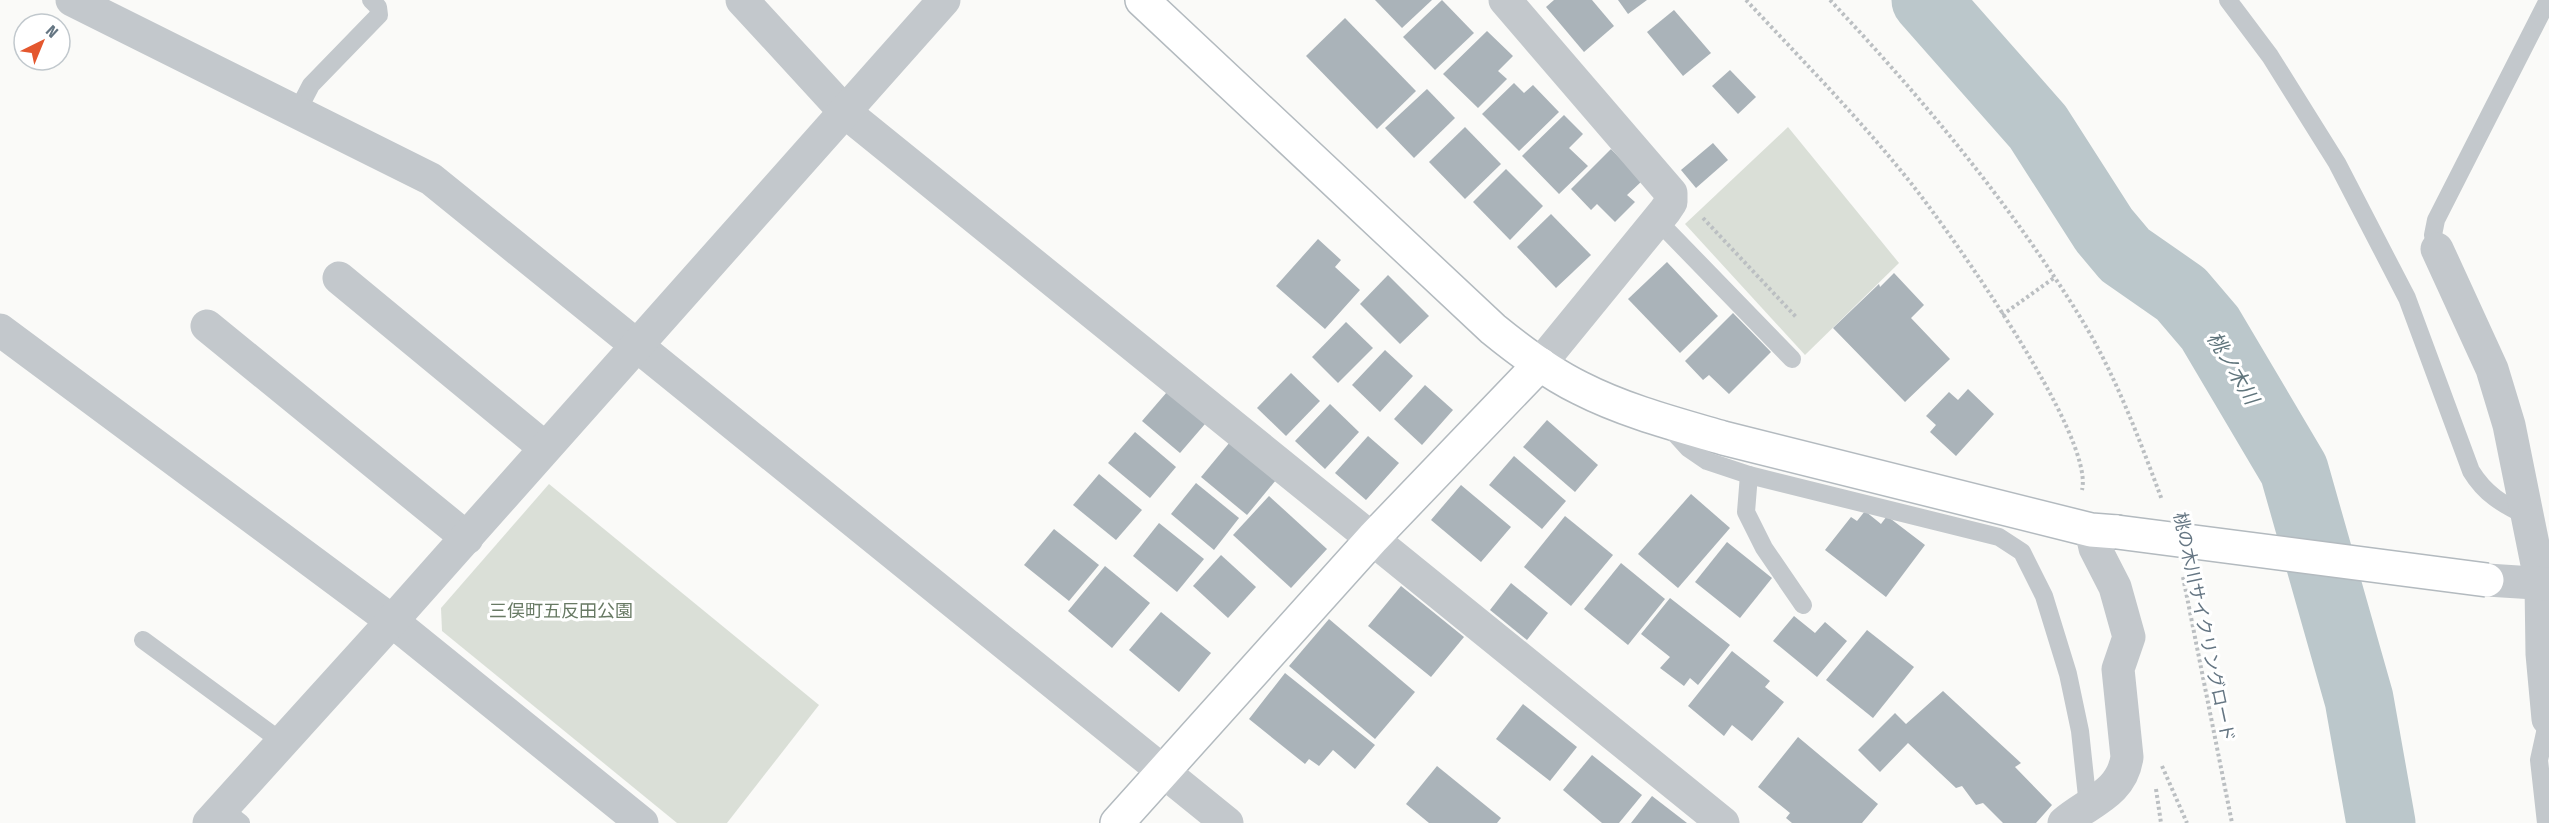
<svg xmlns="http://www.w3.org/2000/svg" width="2549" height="823" font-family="'Fira Sans Condensed','Noto Sans JP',sans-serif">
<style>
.green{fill:#dadfd7}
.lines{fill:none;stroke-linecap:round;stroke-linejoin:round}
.river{stroke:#bbc7cb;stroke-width:69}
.building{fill:#aab3b9}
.secondary-casing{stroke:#b3babf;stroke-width:36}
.path{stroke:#bbbfc2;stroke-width:4;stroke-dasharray:3 3;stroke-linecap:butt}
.lane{stroke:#c3c8cc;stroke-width:18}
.street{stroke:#c3c8cc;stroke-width:33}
.secondary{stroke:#fff;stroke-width:33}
.secondary-bridge-casing{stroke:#b3babf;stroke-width:36;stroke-linecap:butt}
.secondary-bridge{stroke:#fff;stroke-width:33}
.labels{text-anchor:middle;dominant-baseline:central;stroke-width:6;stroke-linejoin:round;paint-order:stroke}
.park-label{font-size:18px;fill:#687a64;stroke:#fff}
.street-label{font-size:18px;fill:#657683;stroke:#fff}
.water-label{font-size:20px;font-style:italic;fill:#60757c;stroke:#fff}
</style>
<rect width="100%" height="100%" fill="#fafaf8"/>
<!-- green -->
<g class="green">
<path d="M 1788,127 L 1899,263 L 1805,355 L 1685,224 Z"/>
<path d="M 549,484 L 819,705 L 727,823 L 677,823 L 442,631 L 441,608 Z"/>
</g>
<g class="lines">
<!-- river -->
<path class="river" d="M 1926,0 L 2038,127 L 2104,230 L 2125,255 L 2181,294 L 2210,328 L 2294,470 L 2359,699 L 2381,823"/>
</g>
<!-- building -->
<g class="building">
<path d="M 1375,0 L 1432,0 L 1402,28 Z"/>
<path d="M 1442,0 L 1474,33 L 1435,70 L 1403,37 Z"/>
<path d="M 1554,0 L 1592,0 L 1614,26 L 1584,52 L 1546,7 Z"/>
<path d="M 1618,0 L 1647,0 L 1628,14 Z"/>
<path d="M 1674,10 L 1711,53 L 1683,76 L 1647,32 Z"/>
<path d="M 1345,18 L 1416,91 L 1377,129 L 1306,56 Z"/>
<path d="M 1487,31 L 1513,56 L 1498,71 L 1507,79 L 1478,108 L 1443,74 Z"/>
<path d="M 1730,70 L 1756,97 L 1738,114 L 1712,86 Z"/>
<path d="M 1514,83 L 1524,93 L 1533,85 L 1559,112 L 1519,151 L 1482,114 Z"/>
<path d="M 1427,89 L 1455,118 L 1414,158 L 1385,128 Z"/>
<path d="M 1564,115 L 1583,134 L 1569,148 L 1588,166 L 1559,194 L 1522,156 Z"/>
<path d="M 1465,127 L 1501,164 L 1465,199 L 1429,162 Z"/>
<path d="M 1713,143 L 1728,160 L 1696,188 L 1681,170 Z"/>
<path d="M 1611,149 L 1642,181 L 1627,195 L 1635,202 L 1615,222 L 1597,204 L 1591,210 L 1571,189 Z"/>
<path d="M 1506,169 L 1543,206 L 1510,240 L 1473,202 Z"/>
<path d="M 1551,214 L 1591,255 L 1556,288 L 1517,247 Z"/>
<path d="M 1318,239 L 1341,260 L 1335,267 L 1360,290 L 1325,329 L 1276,286 Z"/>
<path d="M 1667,262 L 1718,316 L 1680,353 L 1628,299 Z"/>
<path d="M 1894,273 L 1924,305 L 1911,318 L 1950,359 L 1905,402 L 1833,328 L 1879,284 L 1880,287 Z"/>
<path d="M 1388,275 L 1429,316 L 1400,344 L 1360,304 Z"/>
<path d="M 1733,313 L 1771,352 L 1729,394 L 1709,375 L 1703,380 L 1685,361 Z"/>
<path d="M 1346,322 L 1373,348 L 1338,383 L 1312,357 Z"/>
<path d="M 1385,350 L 1413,376 L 1380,412 L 1352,385 Z"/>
<path d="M 1291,373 L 1320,401 L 1286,436 L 1257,408 Z"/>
<path d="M 1425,385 L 1453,410 L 1422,445 L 1394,419 Z"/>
<path d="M 1968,389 L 1994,414 L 1956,456 L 1930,432 L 1936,425 L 1926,416 L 1949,392 L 1958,400 Z"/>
<path d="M 1167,392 L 1205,424 L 1180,453 L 1142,421 Z"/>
<path d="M 1330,404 L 1359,432 L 1325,469 L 1295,441 Z"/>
<path d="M 1547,420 L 1598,465 L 1575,492 L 1523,447 Z"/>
<path d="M 1135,432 L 1176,467 L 1150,498 L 1108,463 Z"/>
<path d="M 1368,436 L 1399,463 L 1366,500 L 1335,473 Z"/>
<path d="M 1230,442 L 1276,480 L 1247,515 L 1201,477 Z"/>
<path d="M 1514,456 L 1566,501 L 1542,529 L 1489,485 Z"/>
<path d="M 1099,474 L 1142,510 L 1116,540 L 1073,505 Z"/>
<path d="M 1196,483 L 1239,518 L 1214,550 L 1171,514 Z"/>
<path d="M 1461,485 L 1511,527 L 1481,562 L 1431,520 Z"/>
<path d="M 1691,494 L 1730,528 L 1678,588 L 1638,554 Z"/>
<path d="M 1269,496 L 1327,549 L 1291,588 L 1233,535 Z"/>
<path d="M 1865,511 L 1881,524 L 1887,516 L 1925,545 L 1886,597 L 1825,550 L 1851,517 L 1857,521 Z"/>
<path d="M 1565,516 L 1613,555 L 1571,606 L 1524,567 Z"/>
<path d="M 1159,523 L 1204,559 L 1177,592 L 1133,556 Z"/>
<path d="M 1054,529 L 1099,565 L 1069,601 L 1024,565 Z"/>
<path d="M 1727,542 L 1772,578 L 1740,618 L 1695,582 Z"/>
<path d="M 1221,555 L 1256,587 L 1228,618 L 1193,586 Z"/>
<path d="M 1621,563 L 1665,599 L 1628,645 L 1584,609 Z"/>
<path d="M 1105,566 L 1150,603 L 1112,648 L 1068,611 Z"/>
<path d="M 1511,583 L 1548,613 L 1527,640 L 1490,610 Z"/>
<path d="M 1401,586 L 1464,637 L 1431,677 L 1368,626 Z"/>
<path d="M 1670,598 L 1730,645 L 1698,685 L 1690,678 L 1684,686 L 1660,668 L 1670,657 L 1641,634 Z"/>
<path d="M 1161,612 L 1211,653 L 1179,692 L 1129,650 Z"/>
<path d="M 1794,616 L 1815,633 L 1825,622 L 1847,641 L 1817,677 L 1773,641 Z"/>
<path d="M 1329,619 L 1415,692 L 1375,739 L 1289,666 Z"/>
<path d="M 1867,630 L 1914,667 L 1873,718 L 1826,680 Z"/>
<path d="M 1732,651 L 1770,681 L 1765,687 L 1784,702 L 1752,741 L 1732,725 L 1724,736 L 1688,706 Z"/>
<path d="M 1285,673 L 1375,745 L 1355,769 L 1333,750 L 1319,766 L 1309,759 L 1305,764 L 1249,719 Z"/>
<path d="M 1943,691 L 2021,763 L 2015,767 L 2052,805 L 2036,823 L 2003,823 L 1983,803 L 1976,805 L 1962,786 L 1956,788 L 1908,743 L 1880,772 L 1858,750 L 1895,713 L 1906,724 Z"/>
<path d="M 1523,704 L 1577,747 L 1550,781 L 1496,739 Z"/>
<path d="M 1798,737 L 1878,804 L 1862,823 L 1792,823 L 1786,818 L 1790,813 L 1758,787 Z"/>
<path d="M 1592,755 L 1642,795 L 1619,823 L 1602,823 L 1563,790 Z"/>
<path d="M 1437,766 L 1501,818 L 1497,823 L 1429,823 L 1406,804 Z"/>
<path d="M 1652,796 L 1687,823 L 1631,823 Z"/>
</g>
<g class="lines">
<!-- secondary casing -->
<g class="secondary-casing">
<g id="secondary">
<path d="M 1142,0 L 1493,329 C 1520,351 1549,373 1580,388 C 1625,411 1675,424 1723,438 L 2091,530 L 2117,532"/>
<path d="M 1117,823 L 1373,538 L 1540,364"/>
</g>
</g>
<!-- path -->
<g class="path">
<path d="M 1746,0 C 1803,61 1862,121 1914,187 C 1951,234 2095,436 2082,490"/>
<path d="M 1830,0 C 1924,100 2013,207 2085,325 C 2117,379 2140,441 2162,500"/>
<path d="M 1703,218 L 1797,318"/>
<path d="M 2002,315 L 2054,278"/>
<path d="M 2183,577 L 2232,823"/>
<path d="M 2162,766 L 2187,823"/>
<path d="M 2156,789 L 2161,823"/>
</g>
<!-- lane -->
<g class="lane">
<path d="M 2228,0 L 2270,56 L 2337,163 L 2407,298 L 2471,471 C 2485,494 2502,504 2527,516"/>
<path d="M 298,110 L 311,85 L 379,15 L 378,7 L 371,0"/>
<path d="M 1657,220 L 1792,359"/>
<path d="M 2437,249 L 2433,235 L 2436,220 L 2548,0"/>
<path d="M 1668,426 L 1688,448 L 1707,461 L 1749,475 L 1999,537 L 2022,552 L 2044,596 L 2068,674 L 2080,731 L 2088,806"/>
<path d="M 1749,475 L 1746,512 L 1764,548 L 1803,605"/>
<path d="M 143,640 L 282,742"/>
<path d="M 222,808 L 241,823"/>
<path d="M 2546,823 L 2539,760 L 2548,719"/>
</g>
<!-- street -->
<g class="street">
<path d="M 72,0 L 431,179 L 1227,823"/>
<path d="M 742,0 L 845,112 L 1723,823"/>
<path d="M 1505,0 L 1671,193 L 1671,202 L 1665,211 L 1540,364"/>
<path d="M 2437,249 L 2492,369 L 2509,425 L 2541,584 L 2542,654 L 2548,719"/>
<path d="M 339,278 L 545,448"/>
<path d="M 207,326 L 467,538"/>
<path d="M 0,330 L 392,621 L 642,823"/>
<path d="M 2487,580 L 2549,584"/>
<path d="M 209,823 L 392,621 L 944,0"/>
<path d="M 2064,823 C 2088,802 2122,794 2127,757 L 2118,669 L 2129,637 L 2115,587 L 2095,548 L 2091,530"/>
</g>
<!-- secondary -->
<use href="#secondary" class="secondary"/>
<!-- secondary-bridge casing -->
<g class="secondary-bridge-casing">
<path id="secondary-bridge" d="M 2117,532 L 2487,580"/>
</g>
<!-- secondary-bridge -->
<use href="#secondary-bridge" class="secondary-bridge"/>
</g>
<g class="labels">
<!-- park labels -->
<g class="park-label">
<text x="561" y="611">三俣町五反田公園</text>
</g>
<!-- street labels -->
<g class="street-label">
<text transform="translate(2204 627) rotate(78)">桃の木川サイクリングロード</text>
</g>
<!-- water labels -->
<g class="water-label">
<text transform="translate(2233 368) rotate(59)">桃ノ木川</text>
</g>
</g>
<!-- north arrow -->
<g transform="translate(42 42) rotate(43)"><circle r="28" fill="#ffffff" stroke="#c1c8cd" stroke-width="1.5"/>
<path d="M0-4.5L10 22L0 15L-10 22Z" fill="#e4572e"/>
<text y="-9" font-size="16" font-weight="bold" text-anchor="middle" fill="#657683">N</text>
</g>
</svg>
